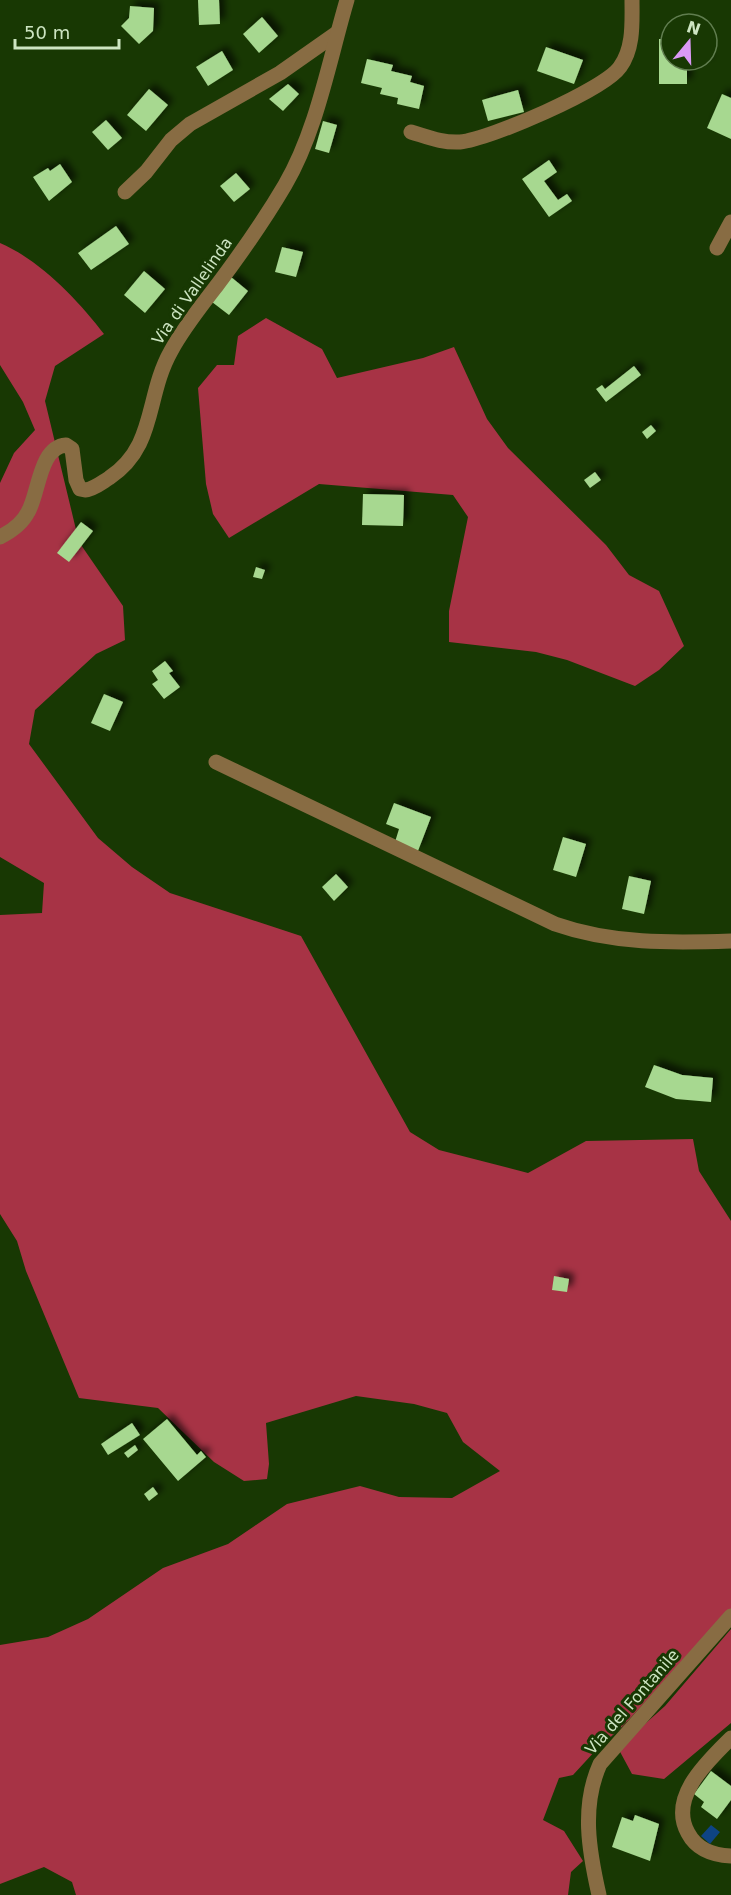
<svg xmlns="http://www.w3.org/2000/svg" width="731" height="1895" font-family="'DejaVu Sans',sans-serif">
<style>
.forest{fill:#a73345}
.water{fill:#0e4484}
.building{fill:#a7d890;filter:url(#shadow)}
.lines{fill:none;stroke-linecap:round;stroke-linejoin:round}
.minor{stroke:#886c43;stroke-width:15}
.labels{text-anchor:middle;dominant-baseline:central;stroke-width:6;stroke-linejoin:round;paint-order:stroke}
.street-label{font-size:16px;fill:#cde5c2;stroke:#183803}
</style>
<defs>
<filter id="shadow"><feDropShadow dx="5.5" dy="-5.5" stdDeviation="3" flood-color="#0009"/></filter>
</defs>
<rect width="100%" height="100%" fill="#183803"/>
<!-- forest -->
<g class="forest">
<path d="M 0,243 C 40,260 78,300 104,334 L 55,366 L 45,401 L 79,542 L 123,606 L 125,640 L 96,654 L 35,710 L 29,744 L 98,838 L 132,867 L 170,893 L 301,936 L 410,1132 L 439,1150 L 528,1173 L 586,1141 L 693,1139 L 699,1171 L 731,1221 L 731,1609 L 623,1726 L 596,1750 L 573,1775 L 559,1778 L 543,1820 L 564,1831 L 583,1861 L 571,1872 L 568,1895 L 76,1895 L 72,1882 L 44,1867 L 0,1884 L 0,1645 L 48,1637 L 88,1619 L 163,1568 L 228,1544 L 287,1504 L 360,1486 L 399,1497 L 452,1498 L 500,1471 L 463,1442 L 447,1413 L 414,1404 L 356,1396 L 266,1423 L 269,1464 L 267,1479 L 244,1481 L 214,1462 L 158,1408 L 79,1398 L 26,1271 L 17,1241 L 0,1214 L 0,915 L 42,913 L 44,883 L 0,857 L 0,483 L 14,453 L 35,430 L 23,402 L 0,365 Z"/>
<path d="M 266,318 L 322,349 L 337,378 L 423,358 L 454,347 L 487,419 L 508,448 L 606,545 L 629,575 L 659,591 L 684,646 L 659,670 L 635,686 L 567,660 L 536,652 L 449,642 L 449,611 L 468,517 L 453,495 L 319,484 L 229,538 L 213,514 L 206,484 L 198,388 L 217,365 L 234,365 L 238,336 Z"/>
<path d="M 731,1629 L 731,1723 L 664,1779 L 632,1774 L 618,1748 L 665,1706 Z"/>
</g>
<!-- water -->
<path class="water" d="M 711,1825 L 720,1832 L 710,1844 L 701,1836 Z"/>
<!-- building -->
<g class="building">
<path d="M 198,0 L 219,0 L 220,24 L 199,25 Z"/>
<path d="M 130,6 L 154,8 L 153,31 L 139,44 L 121,26 L 129,18 Z"/>
<path d="M 262,17 L 278,36 L 259,53 L 243,34 Z"/>
<path d="M 659,39 L 671,39 L 671,60 L 708,60 L 708,63 L 695,63 L 687,70 L 687,84 L 659,84 Z"/>
<path d="M 546,47 L 583,60 L 574,84 L 537,71 Z"/>
<path d="M 222,51 L 233,70 L 208,86 L 196,67 Z"/>
<path d="M 367,59 L 393,65 L 391,71 L 412,76 L 410,82 L 424,86 L 419,109 L 397,104 L 398,98 L 380,94 L 382,88 L 361,83 Z"/>
<path d="M 288,84 L 299,94 L 283,111 L 269,99 Z"/>
<path d="M 149,89 L 168,105 L 146,131 L 127,115 Z"/>
<path d="M 518,90 L 524,112 L 488,121 L 482,100 Z"/>
<path d="M 722,94 L 731,98 L 731,139 L 707,128 Z"/>
<path d="M 106,120 L 122,138 L 108,150 L 92,132 Z"/>
<path d="M 323,121 L 337,125 L 329,153 L 315,149 Z"/>
<path d="M 549,160 L 557,172 L 544,181 L 558,200 L 567,194 L 572,201 L 549,217 L 522,179 Z"/>
<path d="M 60,164 L 72,182 L 49,201 L 33,177 L 48,168 L 50,171 Z"/>
<path d="M 236,173 L 250,189 L 234,202 L 220,186 Z"/>
<path d="M 116,226 L 129,244 L 91,270 L 78,253 Z"/>
<path d="M 282,247 L 303,252 L 296,277 L 275,272 Z"/>
<path d="M 144,271 L 165,289 L 145,313 L 124,295 Z"/>
<path d="M 231,277 L 248,291 L 229,315 L 212,302 Z"/>
<path d="M 634,366 L 641,375 L 606,402 L 596,389 L 602,385 L 605,389 Z"/>
<path d="M 651,425 L 656,431 L 647,439 L 642,432 Z"/>
<path d="M 595,472 L 601,480 L 590,488 L 584,480 Z"/>
<path d="M 363,494 L 404,495 L 403,526 L 362,525 Z"/>
<path d="M 81,522 L 93,531 L 69,562 L 57,553 Z"/>
<path d="M 256,567 L 265,570 L 262,579 L 253,577 Z"/>
<path d="M 165,661 L 173,671 L 169,673 L 180,687 L 164,699 L 152,684 L 158,680 L 152,671 Z"/>
<path d="M 104,694 L 123,702 L 110,731 L 91,723 Z"/>
<path d="M 394,803 L 431,817 L 418,851 L 395,842 L 399,829 L 386,824 Z"/>
<path d="M 563,837 L 586,844 L 576,877 L 553,870 Z"/>
<path d="M 336,874 L 348,887 L 334,901 L 322,887 Z"/>
<path d="M 629,876 L 651,881 L 644,914 L 622,909 Z"/>
<path d="M 654,1065 L 682,1075 L 713,1078 L 711,1102 L 676,1099 L 645,1087 Z"/>
<path d="M 554,1276 L 569,1279 L 567,1292 L 552,1290 Z"/>
<path d="M 167,1419 L 197,1455 L 201,1451 L 206,1457 L 178,1481 L 143,1439 Z"/>
<path d="M 132,1423 L 140,1435 L 108,1455 L 101,1444 Z"/>
<path d="M 135,1445 L 138,1450 L 128,1458 L 124,1453 Z"/>
<path d="M 153,1487 L 158,1494 L 149,1501 L 144,1494 Z"/>
<path d="M 711,1771 L 731,1786 L 731,1800 L 717,1819 L 701,1807 L 704,1802 L 694,1794 Z"/>
<path d="M 635,1815 L 659,1824 L 650,1861 L 612,1847 L 622,1817 L 633,1821 Z"/>
</g>
<g class="lines">
<!-- minor -->
<g class="minor">
<path d="M 411,132 C 428,137 442,143 460,142 C 490,139 604,90 620,67 C 634,48 632,22 632,0"/>
<path d="M 125,192 L 146,172 L 171,140 L 190,124 L 280,73 L 337,33"/>
<path d="M 717,248 L 731,222"/>
<path d="M 0,537 C 12,531 22,524 28,512 C 39,494 39,447 66,445 L 72,449 L 76,480 L 80,489 L 85,490 C 94,489 101,483 109,478 C 157,446 145,397 171,351 C 184,327 202,305 218,284 C 242,252 265,219 285,185 C 317,130 329,61 347,0"/>
<path d="M 216,762 L 555,924 C 612,944 671,943 731,941"/>
<path d="M 731,1738 C 708,1761 668,1797 688,1833 C 697,1850 713,1855 731,1856"/>
<path d="M 599,1895 C 589,1851 581,1806 600,1764 L 731,1616"/>
</g>
</g>
<g class="labels">
<!-- street labels -->
<g class="street-label">
<text transform="translate(192 291) rotate(-55)">Via di Vallelinda</text>
<text transform="translate(632 1702) rotate(-49)">Via del Fontanile</text>
</g>
</g>
<!-- north arrow -->
<g transform="translate(689 42) rotate(19)"><circle r="28" fill="#183803" stroke="#607d4f" stroke-width="1.5"/>
<path d="M0-4.5L10 22L0 15L-10 22Z" fill="#db99f5"/>
<text y="-9" font-size="16" font-weight="bold" text-anchor="middle" fill="#cde5c2">N</text>
</g>
<!-- scale -->
<path d="M15 39v9h104v-9" fill="none" stroke="#cde5c2" stroke-width="3"/>
<text x="24" y="39" font-size="18" fill="#cde5c2" stroke="#183803" stroke-width="4.5" paint-order="stroke">50 m</text>
</svg>
